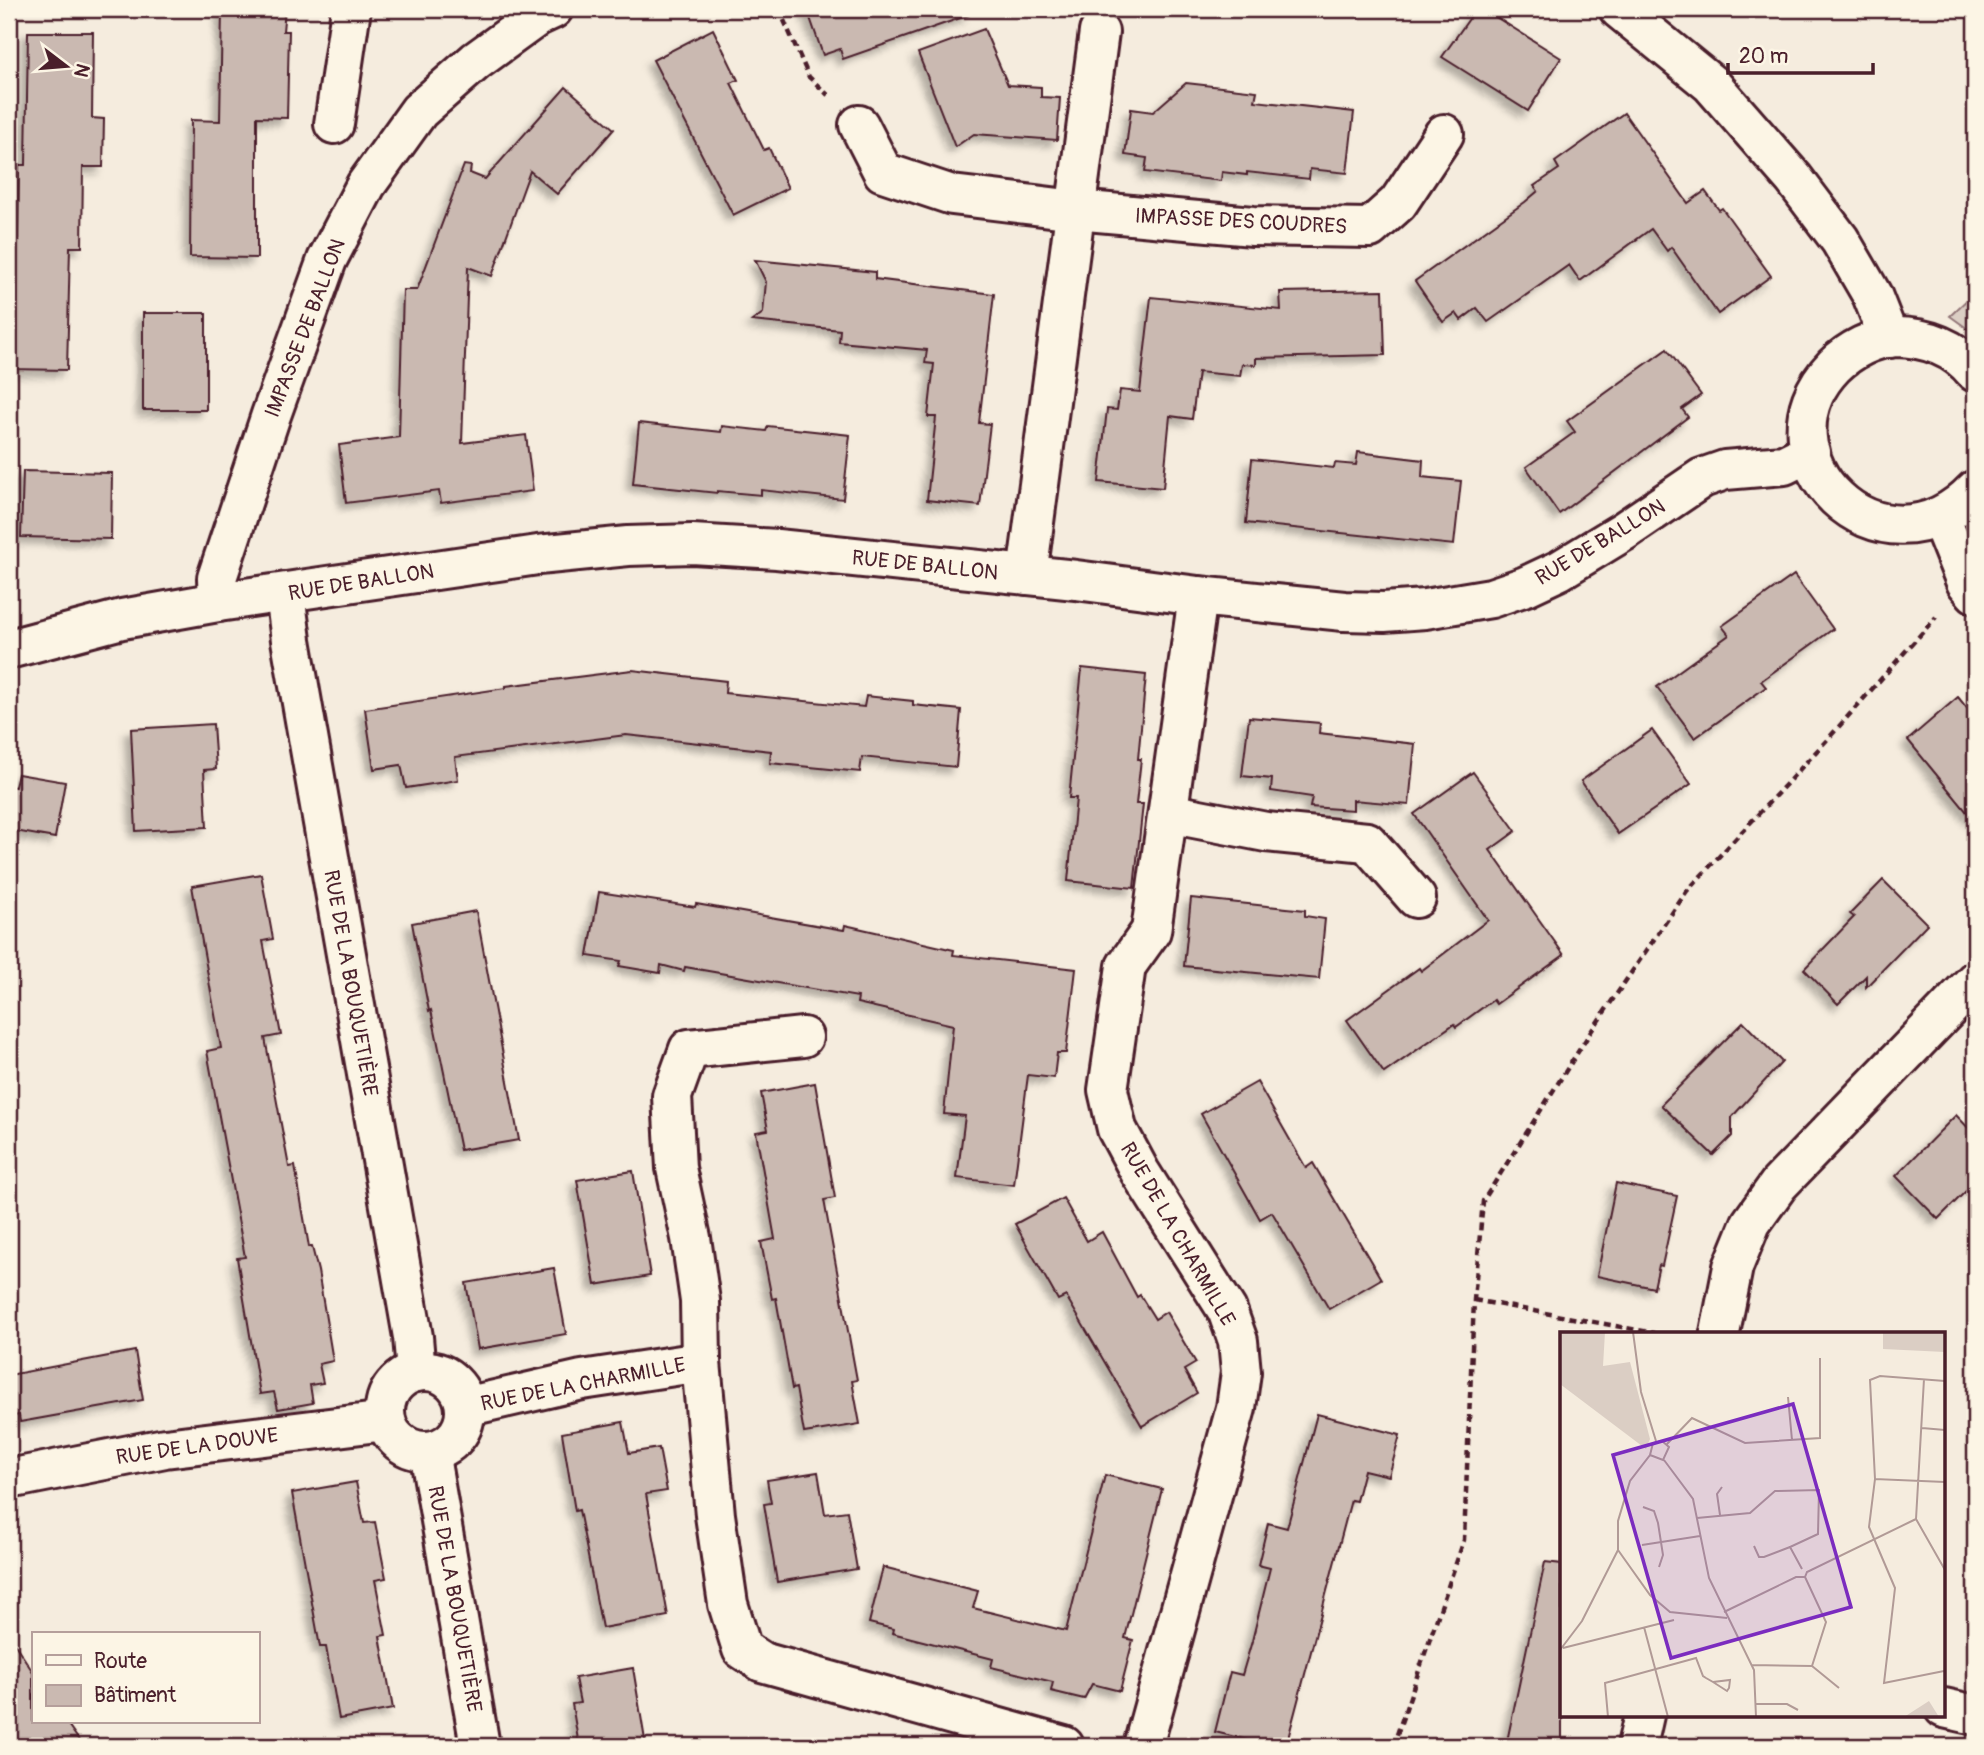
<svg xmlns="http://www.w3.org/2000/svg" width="1984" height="1755" viewBox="0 0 1984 1755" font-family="Pangolin,sans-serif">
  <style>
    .green { fill: #dbcec4; stroke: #927678; stroke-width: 2 }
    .building { fill: #cab9b1; stroke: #4a1f2b; stroke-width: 2; filter: url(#shadow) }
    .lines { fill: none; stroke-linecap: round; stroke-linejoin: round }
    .minor-casing { stroke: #4a1f2b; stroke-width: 44 }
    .tertiary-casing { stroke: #4a1f2b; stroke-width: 44 }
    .path { stroke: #4a1f2b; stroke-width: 4.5; stroke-dasharray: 7 5; stroke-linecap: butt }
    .minor { stroke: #fcf5e5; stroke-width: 38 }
    .tertiary { stroke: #fcf5e5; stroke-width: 38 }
    .labels { text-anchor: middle; stroke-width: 7; stroke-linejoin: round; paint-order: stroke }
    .street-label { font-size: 21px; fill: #4a1f2b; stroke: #fcf5e5 }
    .inset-road { fill: none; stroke: #b19a96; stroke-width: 2 }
    .view { fill: #7b2cbf; fill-opacity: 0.15; stroke: #7b2cbf; stroke-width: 3.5 }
    .inset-edge { fill: none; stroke: #4a1f2b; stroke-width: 3.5 }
  </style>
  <defs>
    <filter id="shadow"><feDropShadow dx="-6" dy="6" stdDeviation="3.5" flood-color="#0004"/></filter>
  </defs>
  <rect width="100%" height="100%" fill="#f5ecde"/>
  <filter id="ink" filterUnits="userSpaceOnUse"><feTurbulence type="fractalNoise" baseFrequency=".0143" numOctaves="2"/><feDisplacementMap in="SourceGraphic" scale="14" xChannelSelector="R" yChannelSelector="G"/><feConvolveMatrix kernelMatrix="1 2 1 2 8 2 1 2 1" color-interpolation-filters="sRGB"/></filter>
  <g filter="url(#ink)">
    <polygon class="green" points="1975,292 1975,334 1950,316"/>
    <g class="building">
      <polygon points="222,9 285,9 283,31 289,31 287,118 257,117 257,258 190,257 191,120 220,121"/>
      <polygon points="807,9 968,9 969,15 843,59 840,49 823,55"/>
      <polygon points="1476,9 1483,9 1561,58 1528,111 1442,57"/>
      <polygon points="713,29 738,80 731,83 764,150 769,148 788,188 733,215 653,60"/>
      <polygon points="984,29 1008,85 1041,87 1041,97 1060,98 1057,140 974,134 955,147 918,53"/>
      <polygon points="28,32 93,32 92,118 104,119 103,167 83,167 82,247 70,247 67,370 9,369 9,302 17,303 19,165 26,165"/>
      <polygon points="1186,83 1257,91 1255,101 1354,112 1347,173 1310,169 1309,179 1247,172 1247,175 1222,172 1221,181 1145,172 1147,158 1125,155 1131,109 1153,112"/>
      <polygon points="566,87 614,129 557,194 530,171 492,276 468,267 462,443 526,435 533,491 441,503 439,491 346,503 339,445 399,437 403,290 417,290 464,165 471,166 470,173 485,179"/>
      <polygon points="1624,113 1688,203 1705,191 1719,210 1722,208 1771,276 1718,314 1671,247 1667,251 1651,229 1580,281 1569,265 1488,322 1477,308 1461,320 1456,313 1443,322 1415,281 1525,202 1538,191 1534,186 1559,169 1555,162"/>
      <polygon points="755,260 875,272 875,279 994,294 979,423 990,424 980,506 927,500 936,417 928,417 934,364 925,363 927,350 839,342 840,330 752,321 763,313 766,282"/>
      <polygon points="1383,290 1385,355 1256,358 1256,365 1242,364 1240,376 1198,372 1192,419 1170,416 1163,488 1099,482 1107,409 1117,410 1120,390 1140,392 1151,297 1281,310 1280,292"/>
      <rect x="143" y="313" width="63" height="97"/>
      <polygon points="1667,349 1701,395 1682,409 1688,417 1559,514 1526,467 1575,432 1567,421"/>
      <polygon points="639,423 721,432 722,426 766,431 768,426 850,435 843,499 761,490 761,495 717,491 717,493 633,484"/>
      <polygon points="1358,452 1423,460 1422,477 1461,481 1454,545 1246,523 1252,459 1334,468 1335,463 1356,465"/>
      <polygon points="23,471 112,473 111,539 21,537"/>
      <polygon points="1794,575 1833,629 1761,681 1766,687 1695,738 1657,687 1729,635 1722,626"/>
      <polygon points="1082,668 1146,675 1138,759 1141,759 1136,804 1143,804 1134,888 1068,881 1076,798 1069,798"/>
      <polygon points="632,670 726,681 725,693 864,707 866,696 913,701 913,705 961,710 956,767 862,757 860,772 770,763 771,751 626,735 455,757 458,780 406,788 401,765 374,769 365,709 506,688 506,686"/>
      <polygon points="1958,697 1975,718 1975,822 1908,740"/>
      <polygon points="1249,717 1320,723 1319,733 1415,744 1409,805 1353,800 1353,810 1310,807 1312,797 1271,791 1272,779 1242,776"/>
      <polygon points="213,724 216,769 204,770 207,827 136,831 131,729"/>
      <polygon points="1652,730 1691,784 1618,834 1581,781"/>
      <polygon points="1473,772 1516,831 1490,850 1564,955 1496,1004 1493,1000 1456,1027 1454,1024 1384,1073 1347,1020 1419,968 1421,971 1488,920 1414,814"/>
      <polygon points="18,774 65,782 55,838 9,830 9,786 15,787"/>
      <polygon points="261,874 273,939 263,941 281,1035 265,1038 289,1167 295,1166 309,1247 312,1247 318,1271 333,1361 319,1364 323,1383 310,1385 313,1403 278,1409 274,1392 260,1394 237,1258 245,1257 207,1051 221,1048 192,886"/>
      <polygon points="1883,880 1927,924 1866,987 1866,976 1838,1004 1804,969 1854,917 1850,914"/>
      <polygon points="599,892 695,907 696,904 844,930 845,925 954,950 953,955 1076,969 1066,1053 1057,1053 1054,1078 1028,1075 1014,1185 957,1178 965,1116 944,1114 953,1025 857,1003 858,997 685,967 684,971 661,965 660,973 619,966 621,961 588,956"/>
      <polygon points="1191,898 1305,910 1305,916 1325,919 1319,979 1184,966"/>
      <polygon points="476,911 519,1140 460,1150 431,1010 429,1011 412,923"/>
      <polygon points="1743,1022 1782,1062 1732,1117 1732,1136 1713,1155 1661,1105"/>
      <polygon points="1257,1082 1306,1168 1313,1163 1381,1279 1329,1309 1272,1212 1260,1219 1201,1114"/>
      <polygon points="815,1083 835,1198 824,1200 857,1380 852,1381 860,1424 804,1433 796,1388 792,1389 776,1298 772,1299 761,1242 775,1239 756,1132 768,1130 761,1093"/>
      <polygon points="1956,1115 1975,1135 1975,1182 1938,1219 1896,1176"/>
      <polygon points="633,1171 650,1276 595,1285 577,1180"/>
      <polygon points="1616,1183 1677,1196 1662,1266 1659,1265 1654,1288 1597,1276"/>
      <polygon points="1063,1198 1087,1241 1102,1232 1137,1297 1140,1295 1155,1319 1166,1312 1196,1363 1184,1370 1197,1393 1142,1426 1066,1296 1058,1300 1015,1224"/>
      <polygon points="554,1268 566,1334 478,1349 466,1283"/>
      <polygon points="135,1351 143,1400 20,1422 19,1415 9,1417 9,1375"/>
      <polygon points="1317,1414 1400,1435 1389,1476 1364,1470 1356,1501 1351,1500 1286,1746 1272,1746 1215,1732 1230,1672 1242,1675 1252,1641 1270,1568 1258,1565 1268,1523 1287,1528"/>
      <polygon points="623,1422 629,1453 659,1448 667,1491 646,1494 668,1616 602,1628 579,1510 575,1511 562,1433"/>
      <polygon points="818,1472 825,1514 847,1511 857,1569 777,1582 764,1504 771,1503 767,1480"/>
      <polygon points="1105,1475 1162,1489 1125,1638 1133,1640 1120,1691 1092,1684 1084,1699 1051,1691 1053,1682 991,1667 993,1659 892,1633 893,1629 869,1623 883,1567 978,1591 973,1608 1066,1631"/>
      <polygon points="356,1482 364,1523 375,1522 386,1578 375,1580 386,1635 380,1636 393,1709 339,1719 326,1647 320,1647 292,1493"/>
      <polygon points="1545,1562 1562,1564 1562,1746 1506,1746"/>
      <polygon points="9,1635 33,1672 33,1722 66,1722 83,1746 9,1746"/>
      <polygon points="633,1668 646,1746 579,1746 572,1704 580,1703 575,1678"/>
    </g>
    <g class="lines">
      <defs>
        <g id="minor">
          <polyline points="334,124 351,9"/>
          <polyline points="859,125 883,172 952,195 1076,210 1253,226 1370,228 1398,203 1444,134"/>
          <polyline points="1940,517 1966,582 1975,593"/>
          <polyline points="1027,575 1099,32"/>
          <polyline points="285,594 291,640 413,1337 416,1372"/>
          <polyline points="218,602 217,578 271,415 327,260 366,185 419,111 476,61 538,16 553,9"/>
          <polyline points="1168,813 1266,832 1367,842 1416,898"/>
          <polyline points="1720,1333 1733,1267 1751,1223 1779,1184 1975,981"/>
          <polyline points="701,1362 700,1301 691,1238 676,1168 672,1096 689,1049 803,1037"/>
          <circle cx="425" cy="1411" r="40"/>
          <polyline points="465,1407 582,1380 701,1362 715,1515 728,1604 742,1649 762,1662 1064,1746"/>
          <polyline points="429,1451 480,1746"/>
          <polyline points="9,1479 165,1448 386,1421"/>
          <polyline points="1944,1708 1975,1715"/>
          <polyline points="1143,1746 1236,1408 1241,1372 1238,1341 1227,1310 1140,1172 1117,1129 1108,1090 1126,966 1151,931 1198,596"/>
          <polyline points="1637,1746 1644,1715"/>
        </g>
        <g id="tertiary">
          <polyline points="1619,9 1711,84 1794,179 1840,240 1872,295 1889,338"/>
          <path d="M1975 372C1956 348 1926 337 1895 337 1873 338 1850 350 1834 366 1749 454 1880 589 1975 490"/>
          <polyline points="9,649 122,619 218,602 538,555 628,546 692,544 777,549 1076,580 1198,596 1344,611 1384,612 1425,609 1491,598 1526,586 1560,570 1624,531 1702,478 1725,470 1784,465 1810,452"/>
        </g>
      </defs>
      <use href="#minor" class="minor-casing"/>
      <use href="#tertiary" class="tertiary-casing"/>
      <g class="path">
        <polyline points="779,9 809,77 828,95"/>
        <polyline points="1474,1300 1654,1333"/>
        <polyline points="1393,1746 1464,1540 1474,1300 1483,1201 1590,1033 1687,891 1826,741 1936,617"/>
      </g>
      <use href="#minor" class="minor"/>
      <use href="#tertiary" class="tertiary"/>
    </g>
  </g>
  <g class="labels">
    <g class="street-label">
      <text transform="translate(1241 221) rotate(3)" y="7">IMPASSE DES COUDRES</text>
      <text transform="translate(305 328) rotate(-69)" y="7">IMPASSE DE BALLON</text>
      <text transform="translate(1600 542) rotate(-31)" y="7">RUE DE BALLON</text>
      <text transform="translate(925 565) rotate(6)" y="7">RUE DE BALLON</text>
      <text transform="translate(361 582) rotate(-9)" y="7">RUE DE BALLON</text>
      <text transform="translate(351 983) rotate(80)" y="7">RUE DE LA BOUQUETIÈRE</text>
      <text transform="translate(1178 1234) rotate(60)" y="7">RUE DE LA CHARMILLE</text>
      <text transform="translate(583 1384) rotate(-11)" y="7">RUE DE LA CHARMILLE</text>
      <text transform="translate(197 1446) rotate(-8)" y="7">RUE DE LA DOUVE</text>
      <text transform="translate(455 1599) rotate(80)" y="7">RUE DE LA BOUQUETIÈRE</text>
    </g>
  </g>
  <g transform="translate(1560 1332)">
    <rect width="385" height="385" fill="#f5ecde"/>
    <path d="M0 0H45L43 34 70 30 90 107 86 117 0 52ZM323 0H385V20L323 17ZM369 369 379 385H344Z" fill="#dbcec4"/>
    <path class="inset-road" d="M73 0 81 60 96 109M228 65 232 108M362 96 385 98M107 112 132 86 185 111 260 106V26M104 128 133 167 149 246 194 338 196 385M315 147 310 48 320 44 385 49M83 175 94 179 98 191 103 223 99 235M160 183 157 162 162 155M137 186 190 181 215 159 259 158 258 202 230 215 242 237M356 187 364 47M356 187 385 238M82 213 140 204M194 214 199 225H204L230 215M58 218 90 263 110 280 167 286M164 280 236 245H245L247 240 356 187M84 295 108 385M3 316 114 288M0 318 22 289 58 218V189L70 149 90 123 93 111 102 109 109 115 103 128 90 123M191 333 252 334 266 290 245 245M252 334 279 356M384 339 324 351 335 256 309 195 315 147 385 150M385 341V295M196 372H227L238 378M48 385 45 351 136 326 143 344 146 346 153 350 167 359 169 356 170 348 153 350"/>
    <path class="view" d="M233 72 291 275 111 326 53 123Z"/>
    <rect width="385" height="385" class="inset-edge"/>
  </g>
  <rect width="1984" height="1755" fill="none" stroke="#fcf5e5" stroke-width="35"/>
  <rect x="18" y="18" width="1949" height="1720" fill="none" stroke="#4a1f2b" stroke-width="2.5" filter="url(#ink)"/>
  <rect x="32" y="1632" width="228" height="91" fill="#fcf5e5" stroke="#b59f9b" stroke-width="2"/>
  <rect x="46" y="1655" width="35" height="10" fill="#fcf5e5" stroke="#b59f9b" stroke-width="2"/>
  <text x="94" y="1668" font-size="21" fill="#4a1f2b">Route</text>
  <rect x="46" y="1685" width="35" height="21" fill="#cab9b1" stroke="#b59f9b" stroke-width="2"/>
  <text x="94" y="1702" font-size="21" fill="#4a1f2b">Bâtiment</text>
  <g transform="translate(66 66) rotate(106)" stroke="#fcf5e5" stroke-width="5" paint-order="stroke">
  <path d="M0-5L12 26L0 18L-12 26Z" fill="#4a1f2b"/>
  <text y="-10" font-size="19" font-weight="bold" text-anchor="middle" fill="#4a1f2b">N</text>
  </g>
  <path d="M1728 63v10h145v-10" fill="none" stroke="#4a1f2b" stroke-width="3.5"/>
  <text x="1739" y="63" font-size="21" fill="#4a1f2b" stroke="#fcf5e5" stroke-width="5" paint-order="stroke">20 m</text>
</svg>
